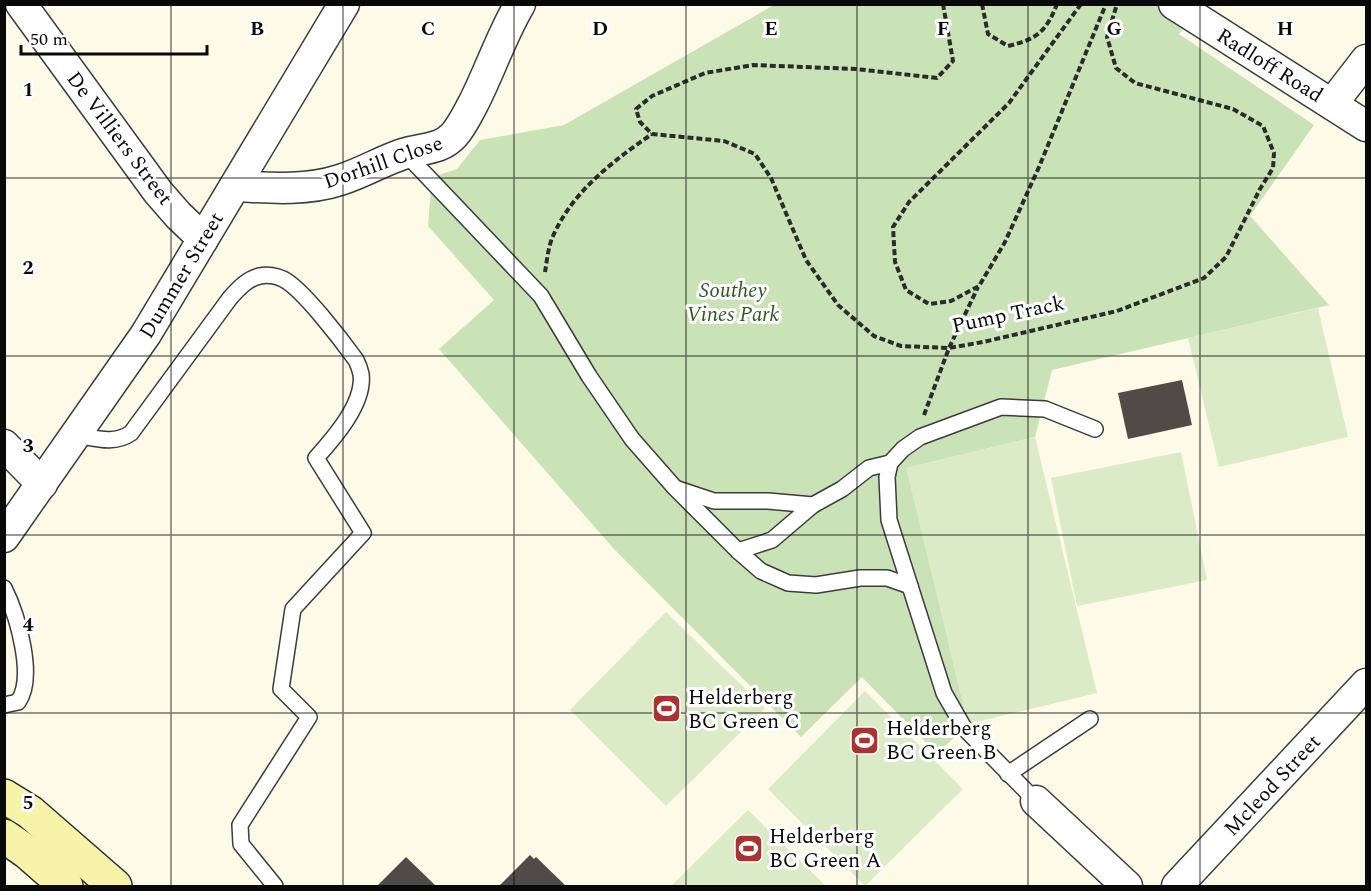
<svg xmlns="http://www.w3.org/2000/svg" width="1371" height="891" viewBox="0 0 1371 891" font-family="Spectral,serif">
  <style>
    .green { fill: #cae3b6 }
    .pitch { fill: #dcebc7 }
    .building { fill: #514b47 }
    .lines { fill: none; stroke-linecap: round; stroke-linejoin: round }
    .service-casing { stroke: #3c3c3c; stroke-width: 18 }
    .minor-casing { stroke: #3c3c3c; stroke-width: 33 }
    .secondary-casing { stroke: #2b2b2b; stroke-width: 36 }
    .path { stroke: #2b2b2b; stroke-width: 4; stroke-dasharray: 6 3; stroke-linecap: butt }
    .service { stroke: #fff; stroke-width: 15 }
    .minor { stroke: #fff; stroke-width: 30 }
    .secondary { stroke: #f7f3a9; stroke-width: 33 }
    .grid { fill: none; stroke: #090909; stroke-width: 1.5; stroke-opacity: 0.55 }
    .labels { text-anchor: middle; stroke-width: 6; stroke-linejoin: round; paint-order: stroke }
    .street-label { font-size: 21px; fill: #090909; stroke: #fff }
    .park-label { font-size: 21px; font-style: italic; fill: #295922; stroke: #fff }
    .poi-label { font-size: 21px; fill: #090909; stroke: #fff; text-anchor: start }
    .grid-label { font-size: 20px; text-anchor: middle; font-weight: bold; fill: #090909; stroke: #fff; stroke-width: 6; stroke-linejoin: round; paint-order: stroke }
  </style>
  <rect width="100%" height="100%" fill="#fdfae8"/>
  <polygon class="green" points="774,5 1201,5 1179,34 1314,125 1250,216 1329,305 1052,370 1035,437 907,468 968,724 937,754 862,677 801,737 613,548 439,349 494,300 428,226 432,177 457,169 480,140 564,125"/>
  <g class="pitch">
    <polygon points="1318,308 1348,437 1219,467 1188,338"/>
    <polygon points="1035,437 1097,693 968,724 906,468"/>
    <polygon points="1181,452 1207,580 1077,606 1051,478"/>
    <polygon points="666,612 765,708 666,806 570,710"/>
    <polygon points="865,691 963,789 865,886 768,789"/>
    <polygon points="748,810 826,886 671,886"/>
  </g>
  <g class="building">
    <polygon points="1182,380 1192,425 1128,439 1118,393"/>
    <polygon points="530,855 534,859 536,857 566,886 499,886"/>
    <polygon points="406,857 436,886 377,886"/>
  </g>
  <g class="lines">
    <defs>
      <g id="service">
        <polyline points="405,153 541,296 589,376 632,439 675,488 738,551 761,571 788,583 816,585 860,578 887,578 910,586"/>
        <path d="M76 435C95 438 114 445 131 433L230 298C238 289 248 278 260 276 267 274 277 276 283 279 302 288 343 342 356 360 358 364 360 369 361 374 365 403 334 438 316 458L363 533 293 609 281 689 309 717 240 825 241 844 275 886"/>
        <polyline points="678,489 714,501 768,501 813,505 842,489 869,468 890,463"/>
        <polyline points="738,551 772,540 813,505"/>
        <path d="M4 588C17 614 36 677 18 702L4 705"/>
        <polyline points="1008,774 1090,719"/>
        <polyline points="1036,801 964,728 944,693 889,520 887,477 890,463 903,449 920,437 1001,407 1045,409 1095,429"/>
      </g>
      <g id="minor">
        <polyline points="21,4 158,192 178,215 203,239"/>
        <polyline points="1174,4 1366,126"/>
        <polyline points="1332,104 1366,60"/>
        <path d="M235 186C270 188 306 191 340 180 362 173 382 161 403 154 421 148 441 150 454 135 462 126 467 115 473 104 490 71 501 36 520 4"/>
        <polyline points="4,445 42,484"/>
        <polyline points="4,537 146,334 344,4"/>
        <polyline points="1036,801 1127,886"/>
        <polyline points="1177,886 1366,684"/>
      </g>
      <g id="secondary">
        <polyline points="4,796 30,812 115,886"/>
        <polyline points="4,836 27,852 66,886"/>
      </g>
    </defs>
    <use href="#service" class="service-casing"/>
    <use href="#minor" class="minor-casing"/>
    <use href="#secondary" class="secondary-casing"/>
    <g class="path">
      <polyline points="943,4 953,61 937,78 856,69 753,65 705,73 652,96 636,109 640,122 652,134 724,141 755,154 771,178 806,260 838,305 874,336 901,346 949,348 983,342 1117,311 1204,278 1226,257 1260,189 1273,168 1274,153 1263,126 1233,109 1135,83 1116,68 1107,37 1117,4"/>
      <path d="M982 4 988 34 1008 46C1037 39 1046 32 1057 4"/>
      <polyline points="1081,4 1009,103 909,202 893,227 895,262 906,290 929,304 951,301 979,286 1005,242 1039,167 1106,4"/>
      <path d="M545 272C547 261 548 247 553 236 573 191 613 161 652 134"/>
      <polyline points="924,415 949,348 978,287"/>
    </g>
    <use href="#service" class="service"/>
    <use href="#minor" class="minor"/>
    <use href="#secondary" class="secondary"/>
  </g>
  <path class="grid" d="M171 4V886M343 4V886M514 4V886M686 4V886M857 4V886M1028 4V886M1200 4V886M4 178H1366M4 356H1366M4 535H1366M4 713H1366"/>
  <defs>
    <symbol id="stadium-square" viewBox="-11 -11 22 22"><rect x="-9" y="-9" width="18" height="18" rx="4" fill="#aa3331" stroke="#fff"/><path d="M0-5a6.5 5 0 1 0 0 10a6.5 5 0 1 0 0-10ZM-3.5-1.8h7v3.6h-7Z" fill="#fff"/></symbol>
  </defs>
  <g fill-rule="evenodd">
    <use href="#stadium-square" x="650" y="692" width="33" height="33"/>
    <use href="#stadium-square" x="848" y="724" width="33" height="33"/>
    <use href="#stadium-square" x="732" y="832" width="33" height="33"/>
  </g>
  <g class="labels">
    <g class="street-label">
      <text transform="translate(1270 65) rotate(32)" y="7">Radloff Road</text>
      <text transform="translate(120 138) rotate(53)" y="7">De Villiers Street</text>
      <text transform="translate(383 162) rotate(-19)" y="7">Dorhill Close</text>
      <text transform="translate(181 275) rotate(-59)" y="7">Dummer Street</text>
      <text transform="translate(1008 314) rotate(-12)" y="7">Pump Track</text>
      <text transform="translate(1272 785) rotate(-47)" y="7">Mcleod Street</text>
    </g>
    <g class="park-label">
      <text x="733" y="297">Southey<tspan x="733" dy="24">Vines Park</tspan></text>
    </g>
    <g class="poi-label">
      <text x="688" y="704">Helderberg<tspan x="688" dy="24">BC Green C</tspan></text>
      <text x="886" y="735">Helderberg<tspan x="886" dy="24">BC Green B</tspan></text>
      <text x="769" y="843">Helderberg<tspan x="769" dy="24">BC Green A</tspan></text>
    </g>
  </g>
  <g class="grid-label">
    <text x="257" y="35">B</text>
    <text x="428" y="35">C</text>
    <text x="600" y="35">D</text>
    <text x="771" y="35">E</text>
    <text x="943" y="35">F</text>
    <text x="1114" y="35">G</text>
    <text x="1285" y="35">H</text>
    <text x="28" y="96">1</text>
    <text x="28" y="274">2</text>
    <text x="28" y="452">3</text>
    <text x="28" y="631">4</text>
    <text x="28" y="809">5</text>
  </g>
  <rect width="1371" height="891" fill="none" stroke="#090909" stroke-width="12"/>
  <path d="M21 45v9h186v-9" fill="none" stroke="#090909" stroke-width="3"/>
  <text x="30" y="45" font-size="18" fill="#090909" stroke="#ffffff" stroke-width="4.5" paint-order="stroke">50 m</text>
</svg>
